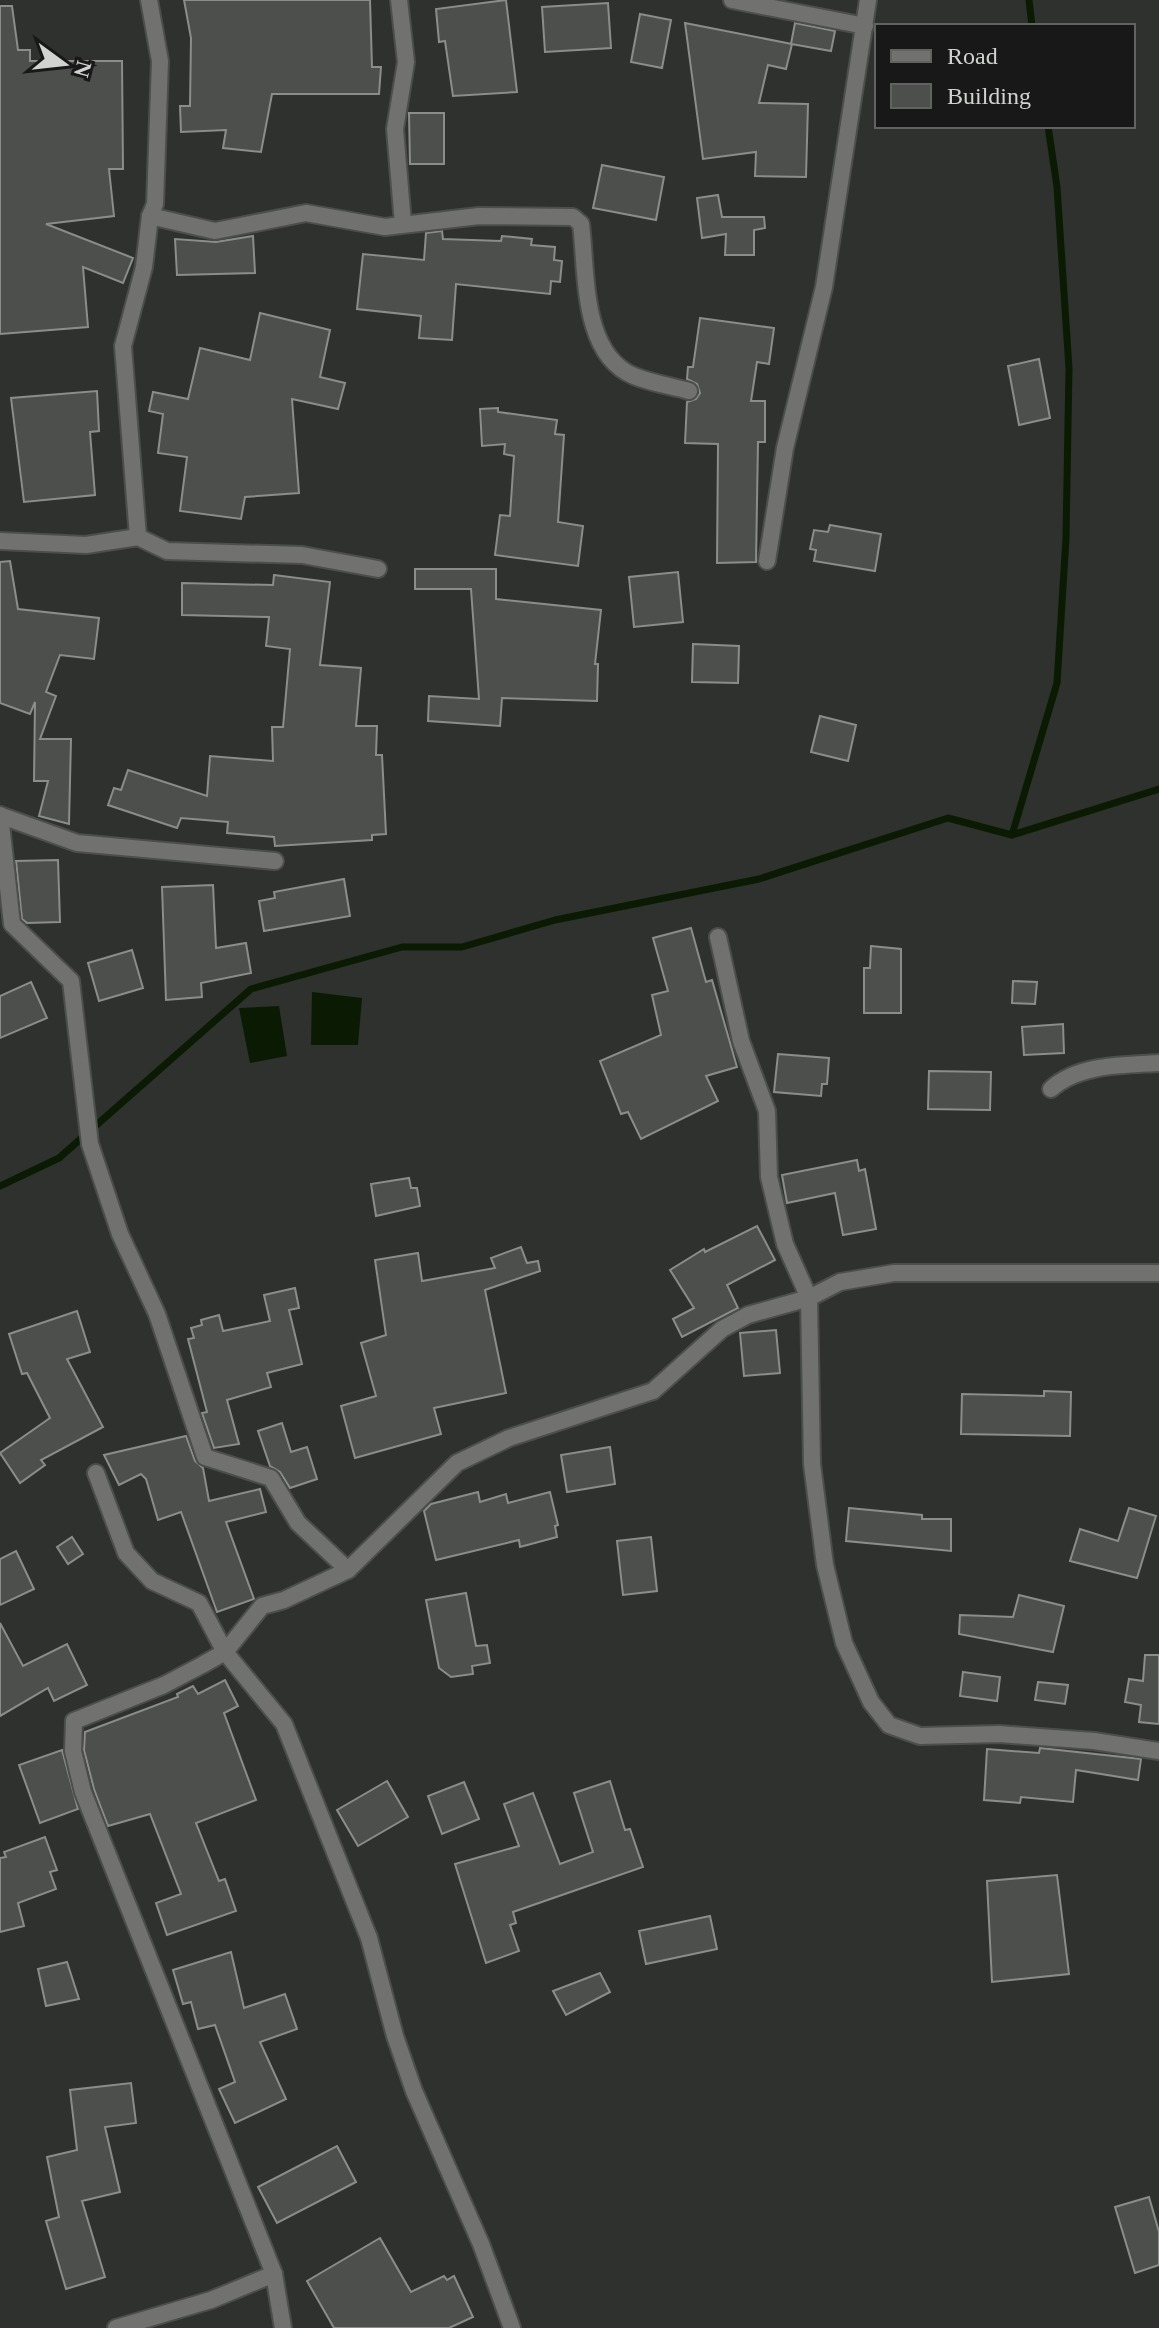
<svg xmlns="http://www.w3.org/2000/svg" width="1159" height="2328" viewBox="0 0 1159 2328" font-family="'Times New Roman',serif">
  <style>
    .water { fill: #0b1b03 }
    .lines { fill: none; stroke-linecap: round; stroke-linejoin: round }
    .stream { stroke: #0b1b03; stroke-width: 7 }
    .building { fill: #4d4f4c; stroke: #8a8d89; stroke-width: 2 }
    .street-casing { stroke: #4b4e4b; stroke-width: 20 }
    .street { stroke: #717270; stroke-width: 16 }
  </style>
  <rect width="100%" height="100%" fill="#2e312d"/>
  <g class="water">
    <polygon points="312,992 362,998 358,1045 311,1045"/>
    <polygon points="279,1006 287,1056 250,1063 239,1008"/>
  </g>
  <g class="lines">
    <g class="stream">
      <polyline points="1029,0 1032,26"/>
      <polyline points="1012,835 1057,683 1066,538 1069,368 1057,187 1048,126"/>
      <polyline points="0,1186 59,1158 251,989 402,947 462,947 555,920 759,879 948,818 1012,835 1159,789"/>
    </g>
  </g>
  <g class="building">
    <polygon points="184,0 370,0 372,67 381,67 379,94 272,94 261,152 223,148 226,130 181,132 180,106 190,106 191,38"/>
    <polygon points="506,0 517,92 453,96 445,41 439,42 436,9"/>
    <polygon points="608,3 611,48 545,52 542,7"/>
    <polygon points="0,6 12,6 18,50 30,50 30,61 122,61 123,169 109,169 114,216 46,224 133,258 123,283 83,267 88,327 0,334"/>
    <polygon points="640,14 671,20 662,68 631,62"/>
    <polygon points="685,23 792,44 786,69 768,65 759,103 808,104 806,177 755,176 756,152 703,159"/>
    <polygon points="795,23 835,31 831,51 791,44"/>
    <polygon points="409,113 444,113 444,164 410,164"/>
    <polygon points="602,165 664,177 656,220 593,208"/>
    <polygon points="718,195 722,217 764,217 765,228 754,230 754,255 725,255 726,234 702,238 697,198"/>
    <polygon points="442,231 443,239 501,241 502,236 532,239 531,245 555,247 554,260 562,261 560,282 551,281 550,294 456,284 452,340 419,338 421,316 357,309 363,254 424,260 426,233"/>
    <polygon points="253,236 255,273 177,275 175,239 216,242"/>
    <polygon points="260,313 330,330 320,377 345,383 338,409 292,399 299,493 245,497 241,519 180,511 187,457 158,453 163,414 149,411 153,392 188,399 200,348 250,360"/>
    <polygon points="700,318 774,328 769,364 757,362 751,401 765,401 765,442 758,442 756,562 717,563 718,444 685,443 687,402 696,399 700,393 697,384 687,379 688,367 693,367"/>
    <polygon points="1039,359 1050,418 1019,425 1008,366"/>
    <polygon points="97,391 99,431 90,432 95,495 24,502 11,398"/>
    <polygon points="498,408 498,412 557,420 555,434 564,435 558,522 583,526 578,566 495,555 500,515 510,516 514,456 504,454 505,444 482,446 480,409"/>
    <polygon points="830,525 881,534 875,571 814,561 816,550 810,549 814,530 828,532"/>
    <polygon points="10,561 18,609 99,618 94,659 60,655 46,692 56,696 40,739 71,739 69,824 39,816 48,781 34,781 35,702 30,714 0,703 0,562"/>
    <polygon points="415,569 496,569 496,599 601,610 595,664 598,664 597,701 502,698 500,726 428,721 429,696 479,699 471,589 415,589"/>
    <polygon points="678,572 683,622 634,627 629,577"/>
    <polygon points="274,575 330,582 320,665 361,668 356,726 377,726 376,755 382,755 386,834 372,835 372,840 275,846 274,837 227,833 228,822 181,818 177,828 108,805 114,788 121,790 128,770 207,796 210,756 273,761 272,727 283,727 290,649 266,646 269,617 182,615 182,583 273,585"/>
    <polygon points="693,644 739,646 738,683 692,682"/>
    <polygon points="820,716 856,725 848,761 811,752"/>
    <polygon points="58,860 60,922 27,923 22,919 16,861"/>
    <polygon points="344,879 350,916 264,931 259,901 275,898 274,892"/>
    <polygon points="213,885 216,948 246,943 251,973 201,983 202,997 166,1000 162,887"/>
    <polygon points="691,928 706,982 712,980 737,1067 706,1076 718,1101 641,1139 628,1112 621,1114 600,1061 661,1035 652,995 668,991 653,938"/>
    <polygon points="871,946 901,949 901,1013 864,1013 864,968 870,968"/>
    <polygon points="132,950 143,988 99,1001 88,963"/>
    <polygon points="1013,981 1037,982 1035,1004 1012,1003"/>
    <polygon points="31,982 47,1018 0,1038 0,996"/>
    <polygon points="1063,1024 1064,1053 1024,1055 1022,1027"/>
    <polygon points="778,1054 829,1058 827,1084 822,1084 821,1096 774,1092"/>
    <polygon points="929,1071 991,1072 990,1110 928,1109"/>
    <polygon points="857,1160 859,1171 865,1169 876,1229 843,1235 835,1193 787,1203 782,1175"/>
    <polygon points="409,1178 411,1188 417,1188 420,1206 376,1216 371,1184"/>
    <polygon points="757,1226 775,1260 727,1285 738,1308 682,1337 673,1319 694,1308 670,1270 704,1249 705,1252"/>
    <polygon points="521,1247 527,1263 538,1261 540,1271 485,1290 506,1393 434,1408 441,1434 355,1458 341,1406 376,1396 361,1343 386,1335 375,1260 418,1253 422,1281 495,1268 491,1258"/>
    <polygon points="295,1288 299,1308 289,1310 302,1364 267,1373 271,1387 227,1400 239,1444 214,1448 202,1413 207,1412 188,1339 194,1338 191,1328 202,1325 201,1320 219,1315 223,1331 270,1321 264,1295"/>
    <polygon points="77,1311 90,1352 67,1359 103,1427 41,1460 45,1465 20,1483 0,1453 50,1418 27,1373 22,1374 9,1334"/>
    <polygon points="776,1330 780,1373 744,1376 740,1333"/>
    <polygon points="1044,1391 1071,1392 1070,1436 961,1434 962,1394 1044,1396"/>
    <polygon points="282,1423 291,1452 307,1447 317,1479 290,1488 280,1472 270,1466 258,1431"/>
    <polygon points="186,1436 195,1461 203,1468 209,1501 260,1489 266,1512 226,1522 254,1599 217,1612 181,1512 158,1520 146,1479 141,1474 119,1485 104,1455"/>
    <polygon points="610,1447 615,1484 567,1492 561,1455"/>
    <polygon points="478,1492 480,1502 506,1494 508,1503 550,1492 558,1525 555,1526 557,1537 520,1547 519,1540 436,1560 424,1511 431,1504"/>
    <polygon points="849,1508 922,1515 922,1519 951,1519 951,1551 846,1541"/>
    <polygon points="1129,1508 1156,1516 1137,1578 1070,1561 1080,1529 1118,1541"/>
    <polygon points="72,1537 83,1554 68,1564 57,1547"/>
    <polygon points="651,1537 657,1591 623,1595 617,1541"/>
    <polygon points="16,1551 34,1589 0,1605 0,1559"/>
    <polygon points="466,1593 476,1646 487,1645 490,1663 472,1666 473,1674 451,1677 439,1668 426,1600"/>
    <polygon points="1019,1595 1064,1606 1053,1652 959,1634 960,1615 1013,1617"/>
    <polygon points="0,1623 23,1666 67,1644 87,1685 54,1701 48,1688 0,1716"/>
    <polygon points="1145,1655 1159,1655 1159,1724 1139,1722 1141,1705 1125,1702 1129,1679 1143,1681"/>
    <polygon points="963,1672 1000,1677 997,1701 960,1696"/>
    <polygon points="225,1680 238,1706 224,1713 256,1800 196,1823 219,1881 225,1879 236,1911 167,1935 156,1903 181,1894 150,1814 108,1826 94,1789 84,1750 85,1732 178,1697 177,1694 193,1686 198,1694"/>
    <polygon points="1038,1682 1068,1685 1065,1704 1035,1700"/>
    <polygon points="1040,1748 1141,1759 1138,1780 1076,1770 1073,1802 1021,1797 1020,1803 984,1800 987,1749 1039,1753"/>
    <polygon points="62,1750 78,1809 40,1823 19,1765"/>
    <polygon points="387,1781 408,1817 358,1846 337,1810"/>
    <polygon points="610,1781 625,1830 630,1829 643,1867 513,1912 516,1923 510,1925 519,1951 486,1963 455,1864 519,1846 504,1804 533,1793 560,1864 593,1852 574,1793"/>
    <polygon points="464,1782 479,1819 442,1834 428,1796"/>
    <polygon points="45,1837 57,1870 50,1872 56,1889 18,1903 24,1926 0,1932 0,1858 6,1857 4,1852"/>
    <polygon points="1057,1875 1069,1974 992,1982 987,1881"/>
    <polygon points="710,1916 717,1949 646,1964 639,1931"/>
    <polygon points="231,1952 244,2008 285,1994 297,2029 260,2042 286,2099 235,2123 219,2089 235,2082 215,2025 198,2029 191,2002 183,2004 173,1970"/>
    <polygon points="67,1962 79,1999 46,2006 38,1969"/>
    <polygon points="600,1973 610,1992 566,2015 553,1991"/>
    <polygon points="131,2083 136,2123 105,2127 120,2192 82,2201 105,2277 66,2289 46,2221 59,2217 47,2157 77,2150 70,2090"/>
    <polygon points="337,2146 356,2182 277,2223 258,2187"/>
    <polygon points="1149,2197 1159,2232 1159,2265 1135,2273 1115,2207"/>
    <polygon points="380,2238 411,2292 444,2276 447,2280 454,2276 473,2317 449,2328 334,2328 307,2281"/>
  </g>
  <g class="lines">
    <defs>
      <g id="street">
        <polyline points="149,0 160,61 155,204 150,216 144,267 123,346 138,537 167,551 302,555 378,569"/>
        <polyline points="399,0 406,62 395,129 403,224"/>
        <polyline points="732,0 865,26"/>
        <path d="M150 216 215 231 306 213 385 227 479 216 573 217 581 224C587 272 581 354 634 376 651 383 671 386 689 391"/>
        <polyline points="0,541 86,545 138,537"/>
        <polyline points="767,561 785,448 824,287 868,0"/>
        <polyline points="0,815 12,924 71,981 90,1144 120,1234 157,1314 205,1457 271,1478 298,1523 348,1570"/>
        <polyline points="2,816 77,843 275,861"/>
        <polyline points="718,937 741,1041 767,1111 769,1177 785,1244 809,1298 812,1464 825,1565 844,1643 871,1702 889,1725 920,1736 999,1734 1094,1741 1159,1751"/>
        <path d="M1051 1089C1078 1064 1124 1065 1159 1063"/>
        <polyline points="96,1473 126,1553 152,1581 199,1603 225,1652 284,1724 369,1938 395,2036 414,2091 481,2244 512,2328"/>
        <polyline points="274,2274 283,2328"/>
        <polyline points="116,2328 211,2300 274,2274 83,1792 73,1751 74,1721 164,1685 202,1665 225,1652 262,1606 284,1600 348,1570 457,1463 509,1438 653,1391 722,1329 748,1315 809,1298 840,1282 894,1273 1159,1273"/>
      </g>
    </defs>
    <use href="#street" class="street-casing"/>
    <use href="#street" class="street"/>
  </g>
  <rect x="875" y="24" width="260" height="104" fill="#171817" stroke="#616361" stroke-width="2"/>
  <rect x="891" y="50" width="40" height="12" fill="#717270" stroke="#616361" stroke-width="2"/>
  <text x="947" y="64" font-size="24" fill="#d1d3d1">Road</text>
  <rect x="891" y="84" width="40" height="24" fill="#4d4f4c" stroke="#616361" stroke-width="2"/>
  <text x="947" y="104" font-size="24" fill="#d1d3d1">Building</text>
  <g transform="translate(64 64) rotate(105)" stroke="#171817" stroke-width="6" paint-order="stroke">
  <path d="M0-6L14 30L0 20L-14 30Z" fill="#d1d3d1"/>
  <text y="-12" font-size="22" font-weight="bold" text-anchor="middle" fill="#d1d3d1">N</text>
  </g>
</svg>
